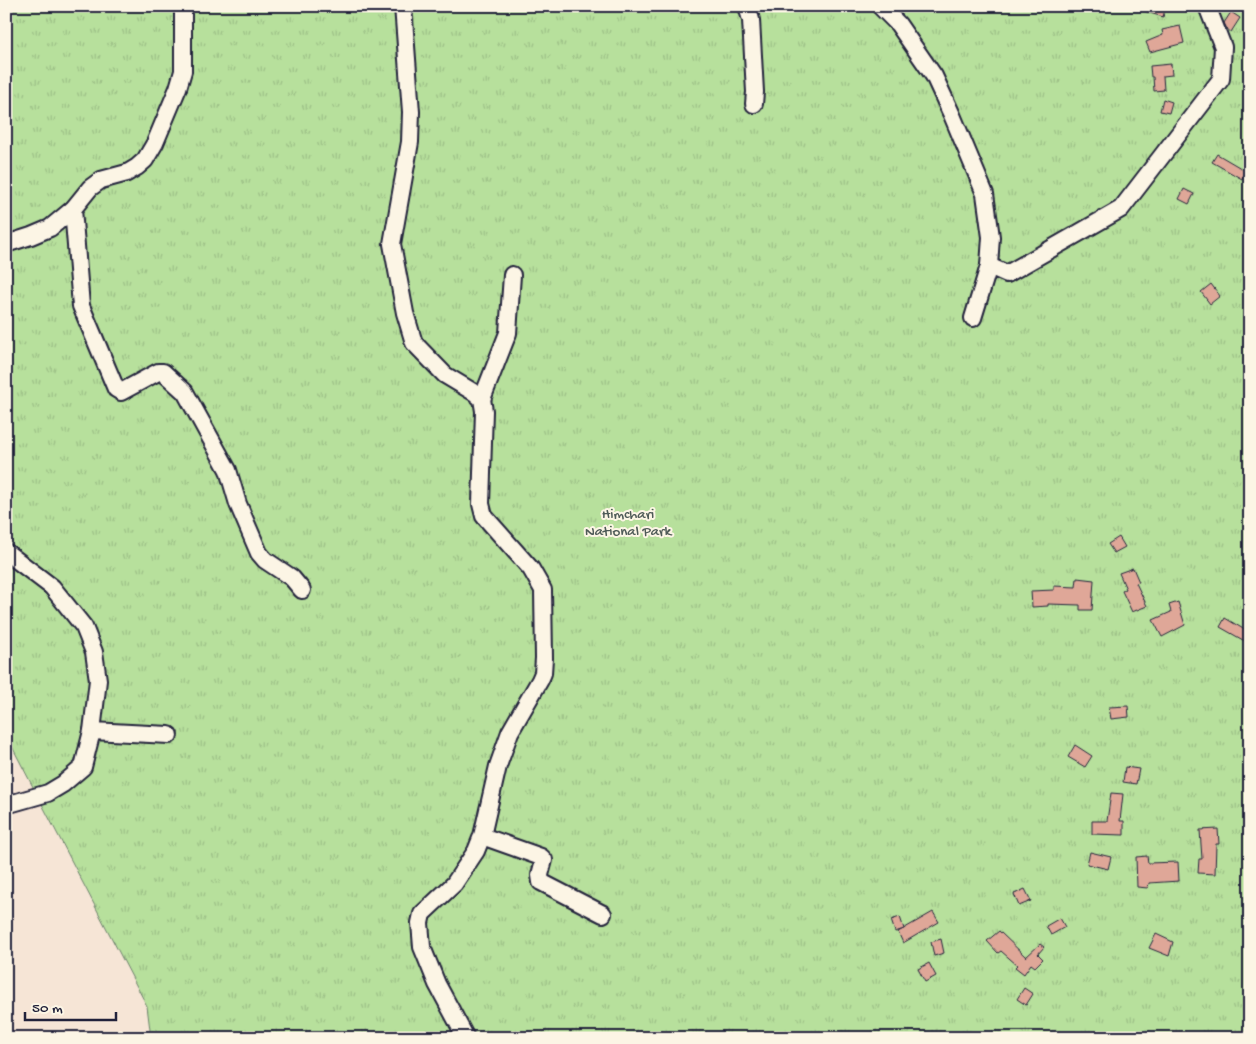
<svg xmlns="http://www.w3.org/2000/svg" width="1256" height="1044" viewBox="0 0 1256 1044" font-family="'Gochi Hand',sans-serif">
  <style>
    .park { fill: url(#park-tufts); stroke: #6c816c }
    .building { fill: #dfa798; stroke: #22223b }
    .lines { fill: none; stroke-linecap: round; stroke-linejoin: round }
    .minor-casing { stroke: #22223b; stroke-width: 20 }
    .minor { stroke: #fcf5e5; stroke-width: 16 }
    .labels { text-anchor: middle; stroke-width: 4; stroke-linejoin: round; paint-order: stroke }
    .park-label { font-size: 15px; fill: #4f5b58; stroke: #fcf5e5 }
  </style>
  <defs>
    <pattern id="park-tufts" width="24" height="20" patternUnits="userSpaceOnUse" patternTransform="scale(1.25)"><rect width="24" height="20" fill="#b7e09c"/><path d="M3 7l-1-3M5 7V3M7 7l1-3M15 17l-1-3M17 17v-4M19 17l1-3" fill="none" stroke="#9dc087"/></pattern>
  </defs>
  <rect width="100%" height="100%" fill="#f6e5d6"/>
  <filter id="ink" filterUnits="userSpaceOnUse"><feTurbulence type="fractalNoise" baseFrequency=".02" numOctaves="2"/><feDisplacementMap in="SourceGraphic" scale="10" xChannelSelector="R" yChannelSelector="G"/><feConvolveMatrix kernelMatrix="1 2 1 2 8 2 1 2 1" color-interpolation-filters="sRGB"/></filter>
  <g filter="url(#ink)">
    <polygon class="park" points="6,6 1250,6 1250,1038 151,1038 147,1006 6,735"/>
    <g class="building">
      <polygon points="1137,6 1166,6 1163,17 1137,9"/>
      <polygon points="1231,12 1240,18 1231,32 1227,29 1224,23"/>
      <polygon points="1180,26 1184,43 1150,52 1146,42 1163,35 1162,30"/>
      <polygon points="1171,64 1172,75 1163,76 1164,90 1154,91 1153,77 1151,77 1150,66"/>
      <polygon points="1163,99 1172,102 1169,113 1160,111"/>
      <polygon points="1217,154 1246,171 1242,179 1212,162"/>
      <polygon points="1184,189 1194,194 1189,204 1179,199"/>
      <polygon points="1211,284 1220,296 1210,304 1201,292"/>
      <polygon points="1119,537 1125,547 1114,553 1108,544"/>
      <polygon points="1133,568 1139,582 1136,583 1147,606 1132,612 1122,591 1126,589 1119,573"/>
      <polygon points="1077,578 1094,580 1092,610 1080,610 1080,605 1048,604 1048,606 1032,607 1031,591 1054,590 1054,586 1076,587"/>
      <polygon points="1178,602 1185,625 1162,637 1153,620 1171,612 1169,605"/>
      <polygon points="1225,618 1250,633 1250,644 1220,627"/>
      <polygon points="1128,706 1129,717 1111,719 1109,707"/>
      <polygon points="1075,745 1092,756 1085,767 1068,757"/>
      <polygon points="1125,767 1139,769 1136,784 1123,782"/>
      <polygon points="1111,793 1123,794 1120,821 1124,821 1124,835 1092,834 1092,821 1107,821"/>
      <polygon points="1218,829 1219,844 1216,844 1215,874 1198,873 1199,859 1202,859 1200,830"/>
      <polygon points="1090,852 1111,857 1108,869 1087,864"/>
      <polygon points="1147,856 1148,863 1178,862 1179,881 1149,883 1148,888 1137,887 1136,857"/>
      <polygon points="1025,889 1031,901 1019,906 1014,894"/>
      <polygon points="933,912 939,922 903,943 898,932"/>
      <polygon points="900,917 904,929 895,932 891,920"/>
      <polygon points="1060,918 1065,927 1051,935 1046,926"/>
      <polygon points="999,931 1026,957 1040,944 1044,947 1038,954 1043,959 1035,967 1031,964 1024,974 1015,967 1017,965 1001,951 998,953 987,941"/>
      <polygon points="1156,934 1173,942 1169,956 1149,948"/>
      <polygon points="941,939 944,953 934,956 931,942"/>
      <polygon points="929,963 936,976 925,982 918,969"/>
      <polygon points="1024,988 1033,994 1026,1005 1017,999"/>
    </g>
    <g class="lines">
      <defs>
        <g id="minor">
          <polyline points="403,6 411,112 410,142 392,244 405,313 414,343 445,375 475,393 482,399 484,411 481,504 484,516 531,569 543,590 544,658 543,673 540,680 510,732 498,766 482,836 476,851 454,884 422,914 420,923 422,947 437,984 466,1038"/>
          <polyline points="747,6 751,20 755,92 754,104"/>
          <polyline points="880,6 898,24 934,76 952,115 985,194 991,237 989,266 973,318"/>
          <polyline points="73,209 81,306 116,389 121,392 158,372 163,372 185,392 228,470 238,504 259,553 265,560 292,578 302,590"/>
          <polyline points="6,244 31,236 50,228 73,209 90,188 101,180 127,173 137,167 145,160 155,143 178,88 183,71 183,6"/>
          <polyline points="989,266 1007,274 1121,209 1221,79 1223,47 1207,6"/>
          <polyline points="482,399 508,333 512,275"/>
          <polyline points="6,552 52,587 84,627 94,652 98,680 92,731 83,767 63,784 48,793 6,805"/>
          <polyline points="92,731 169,735"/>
          <polyline points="482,836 541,857 544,860 540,875 541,882 603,914"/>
        </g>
      </defs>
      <use href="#minor" class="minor-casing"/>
      <use href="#minor" class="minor"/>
    </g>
  </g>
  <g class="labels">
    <g class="park-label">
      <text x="628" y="518">Himchari<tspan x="628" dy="17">National Park</tspan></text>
    </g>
  </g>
  <rect width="1256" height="1044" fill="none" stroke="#fcf5e5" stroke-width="25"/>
  <rect x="12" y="12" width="1231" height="1019" fill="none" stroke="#22223b" stroke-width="2" filter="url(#ink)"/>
  <path d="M25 1012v8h91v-8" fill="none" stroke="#22223b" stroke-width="2.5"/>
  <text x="32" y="1012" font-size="15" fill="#22223b" stroke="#fcf5e5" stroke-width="4" paint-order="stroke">50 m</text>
</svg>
